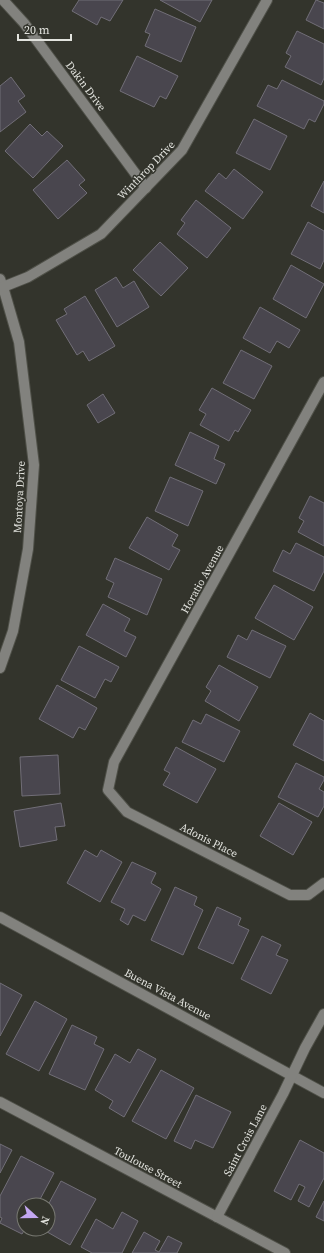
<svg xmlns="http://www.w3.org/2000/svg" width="324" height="1253" viewBox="0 0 324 1253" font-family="'Source Serif 4',serif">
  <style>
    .building { fill: #49464e; stroke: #716e77 }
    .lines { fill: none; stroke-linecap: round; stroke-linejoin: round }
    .minor-casing { stroke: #4f5048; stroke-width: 12 }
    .minor { stroke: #82827e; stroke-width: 10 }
    .labels { text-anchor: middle; stroke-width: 3; stroke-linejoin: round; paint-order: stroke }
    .street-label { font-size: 11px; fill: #e2e3de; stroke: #33342c }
  </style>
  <rect width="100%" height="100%" fill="#33342c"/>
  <g class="building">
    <polygon points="79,0 123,0 110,21 101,17 97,25 72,11"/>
    <polygon points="160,0 212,0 200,22"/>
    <polygon points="316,0 324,3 324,29 306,20"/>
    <polygon points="155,9 196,27 181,62 145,46 150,34 145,32"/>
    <polygon points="297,31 324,44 324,78 321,85 285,67 291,56 286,53"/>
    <polygon points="137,56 178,76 166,99 160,96 154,107 120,91"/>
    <polygon points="11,77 25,96 18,101 26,112 0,132 0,86"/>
    <polygon points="282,80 324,101 324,104 315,122 309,119 304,129 257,106 268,85 277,89"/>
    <polygon points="254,119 287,136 270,170 236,153"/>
    <polygon points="30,124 42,136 47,131 63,146 33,178 5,151"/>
    <polygon points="67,160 85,180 79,185 87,193 58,219 33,190"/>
    <polygon points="234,169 263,192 243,219 205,191 219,173 226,179"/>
    <polygon points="324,181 324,213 311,206"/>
    <polygon points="196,200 231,228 207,258 177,234 185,223 181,220"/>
    <polygon points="308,222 324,231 324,260 320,269 291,254"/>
    <polygon points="160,242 188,268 161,296 133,270"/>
    <polygon points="291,265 324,284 306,318 273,299"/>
    <polygon points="116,277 123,288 134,281 149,307 117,327 95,290"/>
    <polygon points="85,296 115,346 89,361 83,351 77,355 56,320 67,314 64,309"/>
    <polygon points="260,307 300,330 289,348 277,341 270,353 243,338"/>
    <polygon points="241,350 272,366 254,399 223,383"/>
    <polygon points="212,388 251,410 238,432 235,430 229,441 200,425 206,414 199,410"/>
    <polygon points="103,394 115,413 98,423 87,405"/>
    <polygon points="190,432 219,446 214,459 225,464 216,484 175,465"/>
    <polygon points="170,477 203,491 188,526 155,511"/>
    <polygon points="310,496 324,503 324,546 298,532 304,521 299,518"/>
    <polygon points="147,517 178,535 172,546 180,550 169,570 129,548"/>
    <polygon points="296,543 324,557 324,571 314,591 273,571 283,550 290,554"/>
    <polygon points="115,558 162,579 147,615 108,597 114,583 106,579"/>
    <polygon points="274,585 313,607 294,640 255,618"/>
    <polygon points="103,604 130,619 124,631 136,637 126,657 86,635"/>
    <polygon points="252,630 286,646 270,678 227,657 238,635 247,640"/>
    <polygon points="79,646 119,667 111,682 105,679 95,698 61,680"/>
    <polygon points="219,665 258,687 239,721 205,701 211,691 206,687"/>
    <polygon points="57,685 97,708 85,730 79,727 73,738 39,719"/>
    <polygon points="310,713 324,721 324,761 293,745"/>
    <polygon points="206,714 240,731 224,762 182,742 193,720 201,724"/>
    <polygon points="176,747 216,769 197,803 163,785 170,773 164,770"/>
    <polygon points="58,755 60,794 22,796 20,757"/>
    <polygon points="296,763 324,777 324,780 319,789 324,792 324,806 318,817 278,797"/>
    <polygon points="61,803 65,826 55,827 57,840 20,847 14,811"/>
    <polygon points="279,803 312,822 293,855 260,836"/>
    <polygon points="85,850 97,857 101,850 122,862 100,902 67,883"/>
    <polygon points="132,862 156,873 151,883 161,889 145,921 133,915 128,925 120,920 125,909 111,902"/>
    <polygon points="175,887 197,897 194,905 203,910 183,955 151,940"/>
    <polygon points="217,907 241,918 238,925 249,930 233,964 198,948"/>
    <polygon points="262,936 281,945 276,955 288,960 271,994 241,979"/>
    <polygon points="0,983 22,995 0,1036"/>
    <polygon points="35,1001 67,1019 39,1071 6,1054"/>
    <polygon points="72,1025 97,1037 94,1044 104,1049 85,1090 49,1074"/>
    <polygon points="138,1049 156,1059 124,1117 109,1108 113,1101 95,1090 115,1054 130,1063"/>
    <polygon points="161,1070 194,1088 166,1139 132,1121"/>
    <polygon points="196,1095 231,1112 213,1148 195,1140 191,1149 174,1141"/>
    <polygon points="300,1140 324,1153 324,1178 309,1207 298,1201 305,1187 299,1184 291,1200 274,1191"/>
    <polygon points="0,1144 12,1150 0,1173"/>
    <polygon points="21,1156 54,1173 37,1205 24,1205 25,1229 22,1234 0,1223 2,1218 0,1217 0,1196"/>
    <polygon points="61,1181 96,1199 70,1245 42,1229 48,1229 48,1205"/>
    <polygon points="324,1201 324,1221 316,1217"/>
    <polygon points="122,1212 138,1221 122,1253 92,1253 81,1247 96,1219 113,1229"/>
    <polygon points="144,1232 160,1241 155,1250 159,1252 168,1236 182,1243 177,1253 132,1253"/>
  </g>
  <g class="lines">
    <defs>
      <g id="minor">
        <polyline points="3,0 24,23 146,188"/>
        <polyline points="0,279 3,287 19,342 34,465 28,549 13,631 0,668"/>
        <polyline points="3,287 28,277 101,234 182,150 267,0"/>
        <polyline points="324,382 114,762 108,790 127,812 290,895 308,895 324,883"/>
        <polyline points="0,917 324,1093"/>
        <polyline points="0,1102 285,1253"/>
        <polyline points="217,1217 283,1094 305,1048 324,1014"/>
      </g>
    </defs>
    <use href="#minor" class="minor-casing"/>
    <use href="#minor" class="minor"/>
  </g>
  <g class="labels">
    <g class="street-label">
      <text transform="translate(86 86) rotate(53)" y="4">Dakin Drive</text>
      <text transform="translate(146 170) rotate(-46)" y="4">Winthrop Drive</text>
      <text transform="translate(19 497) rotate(-87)" y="4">Montoya Drive</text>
      <text transform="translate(202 579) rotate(-61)" y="4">Horatio Avenue</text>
      <text transform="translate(209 840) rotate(27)" y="4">Adonis Place</text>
      <text transform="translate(168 994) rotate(28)" y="4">Buena Vista Avenue</text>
      <text transform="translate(245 1140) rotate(-62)" y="4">Saint Crois Lane</text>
      <text transform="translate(148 1167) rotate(28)" y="4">Toulouse Street</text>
    </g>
  </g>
  <g transform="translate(36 1217) rotate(111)"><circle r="19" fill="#33342c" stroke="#797a73"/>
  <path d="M0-3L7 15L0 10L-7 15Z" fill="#c3a7f2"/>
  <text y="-6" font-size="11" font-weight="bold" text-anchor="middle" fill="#e2e3de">N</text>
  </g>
  <path d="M18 34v6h53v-6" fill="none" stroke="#e2e3de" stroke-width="2"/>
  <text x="24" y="34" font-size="12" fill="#e2e3de" stroke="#33342c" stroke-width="3" paint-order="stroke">20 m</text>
</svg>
